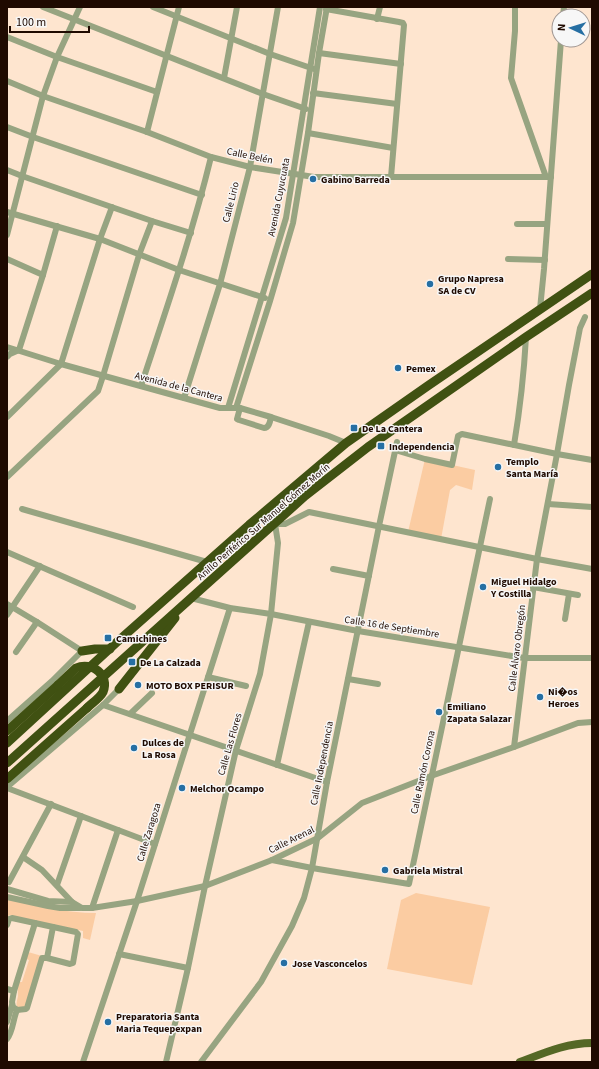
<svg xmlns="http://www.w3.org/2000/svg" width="599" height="1069" viewBox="0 0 599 1069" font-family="'Source Sans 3',sans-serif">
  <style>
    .green { fill: #fbcca2 }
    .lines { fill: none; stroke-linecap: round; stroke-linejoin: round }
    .minor { stroke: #97a481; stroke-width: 6 }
    .major { stroke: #556826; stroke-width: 8 }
    .highway { stroke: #405112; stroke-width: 9 }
    .highway-bridge { stroke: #405112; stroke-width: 9 }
    .poi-dot { fill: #266fa3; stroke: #f7f7f7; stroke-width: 1.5 }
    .labels { text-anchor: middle; stroke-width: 3; stroke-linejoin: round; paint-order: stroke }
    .street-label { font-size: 10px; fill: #1f0a00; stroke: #f7f7f7 }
    .poi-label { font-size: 10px; font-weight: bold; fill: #1f0a00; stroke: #f7f7f7; text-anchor: start }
  </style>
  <rect width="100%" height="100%" fill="#fee5cf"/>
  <g class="green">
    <polygon points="425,459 475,470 472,490 456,485 450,490 441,539 408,532"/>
    <polygon points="416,893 490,907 472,985 387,969 401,900"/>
    <path d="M7 899C37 906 66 913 96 913L90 940 83 938V931L9 915 7 919Z"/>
    <path d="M28 952 42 956 26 1007H17C16 1003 17 1001 18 996 18 989 17 989 19 982H22L29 960 26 959Z"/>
  </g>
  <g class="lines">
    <g class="minor">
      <polyline points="43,7 263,94 306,109"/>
      <polyline points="153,7 270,54 314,69"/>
      <polyline points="515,7 515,31 511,78 546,177"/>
      <polyline points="326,9 399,22 403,23 404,25 391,177"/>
      <polyline points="563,16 564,7"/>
      <polyline points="377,19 380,7"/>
      <polyline points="7,37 57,57 157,92"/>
      <polyline points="319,53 401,64"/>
      <polyline points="224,78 237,7"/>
      <polyline points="7,81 43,96 147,132 211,157 250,167 314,177 551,177"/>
      <polyline points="313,93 397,104"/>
      <polyline points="7,127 33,137 202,195"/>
      <polyline points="147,132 179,7"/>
      <polyline points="308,133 393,148"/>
      <polyline points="7,170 22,176 152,221 191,233"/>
      <polyline points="7,212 100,239 179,270 265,298"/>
      <polyline points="517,224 547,224"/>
      <polyline points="7,235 43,96 57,57 80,7"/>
      <polyline points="7,259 43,275"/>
      <polyline points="508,259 545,260"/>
      <polyline points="540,309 544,269 561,40"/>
      <polyline points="7,347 61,364 220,408 240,408 271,417 329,436 346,443"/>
      <polyline points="7,357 10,354 19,350 43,275 57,226"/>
      <path d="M141 386C166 310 192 235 211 157"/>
      <polyline points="184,398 220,284 250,167 278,7"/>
      <polyline points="228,408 286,218 320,7"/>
      <polyline points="236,408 270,301 293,223 308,133 319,53 327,7"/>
      <path d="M240 408 237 419 239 420 264 428C269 428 270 422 271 417"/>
      <polyline points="7,417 61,364 100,239 112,207"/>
      <path d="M514 445C520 409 524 373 526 337"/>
      <polyline points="395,450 425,459 452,465 458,436 462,434 557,454 592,460"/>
      <polyline points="7,477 98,391 103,376 139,255 152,221"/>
      <polyline points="548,504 592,507"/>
      <polyline points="22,509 207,562"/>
      <polyline points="7,552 133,607"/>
      <polyline points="333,569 369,576"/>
      <polyline points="533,587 578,595"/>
      <polyline points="191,598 230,608 271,614 358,631 524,658 592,658"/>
      <polyline points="7,604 37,622 82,651 52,681 7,721"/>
      <polyline points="7,615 40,566"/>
      <polyline points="565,619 569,594"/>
      <polyline points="16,652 37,622"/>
      <polyline points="208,677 246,686"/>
      <polyline points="348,679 378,684"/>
      <polyline points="103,705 327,782"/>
      <polyline points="130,714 152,693"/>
      <polyline points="514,747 537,559 557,454 569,385 580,328 585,317"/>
      <polyline points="277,765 309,622"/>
      <polyline points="7,787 103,705 119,689"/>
      <polyline points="7,788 155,844"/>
      <polyline points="23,857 42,870 72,902"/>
      <polyline points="272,860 312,868 409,884 490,499"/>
      <polyline points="9,882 51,804"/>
      <polyline points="57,885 81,816"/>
      <polyline points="7,889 48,901 72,902 82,908 92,908 137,901 205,886 272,860 318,838 362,803 431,776 514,747 578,723 592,722"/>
      <polyline points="7,897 48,906 60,908 80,908"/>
      <polyline points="92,908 118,830"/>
      <polyline points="7,925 9,919 12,918 76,932 78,934 73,963 70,964 47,958 42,958 27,1008 26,1009 17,1010 13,1007 12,1002 14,991"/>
      <polyline points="119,954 188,968"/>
      <polyline points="47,958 53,927"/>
      <polyline points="7,989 14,991 35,923"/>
      <polyline points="7,1022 12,1005"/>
      <path d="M7 1039C13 1032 13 1019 17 1010"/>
      <polyline points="83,1062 137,901 230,608"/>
      <polyline points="166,1062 188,968 205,886 236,750 260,674 271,614 278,543 275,524 285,524 309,512 537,559 592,569"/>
      <polyline points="201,1062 261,982 292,926 304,898 312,868 327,782 379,526 397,442"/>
    </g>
    <path class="major" d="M520 1062C544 1053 566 1043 592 1043"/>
    <g class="highway">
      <polyline points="82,651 95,649 110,649"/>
      <polyline points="119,689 175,618"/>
      <polyline points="7,731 58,685"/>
      <polyline points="7,743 117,642 249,525 346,443 429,385 592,274"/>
      <polyline points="7,763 305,496 368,447 526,337 592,293"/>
      <polyline points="7,779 87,708"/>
    </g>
    <path class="highway-bridge" d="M58 685 76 668C92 661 110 675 103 692 100 698 92 703 87 708"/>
  </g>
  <g class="poi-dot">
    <circle cx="313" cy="179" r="4"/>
    <circle cx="430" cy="284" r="4"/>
    <circle cx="398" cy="368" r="4"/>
    <rect x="350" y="424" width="8" height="8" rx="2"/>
    <rect x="377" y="442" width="8" height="8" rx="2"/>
    <circle cx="498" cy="467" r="4"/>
    <circle cx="483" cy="587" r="4"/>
    <rect x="104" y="634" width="8" height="8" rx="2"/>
    <rect x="128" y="658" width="8" height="8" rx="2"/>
    <circle cx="138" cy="685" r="4"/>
    <circle cx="540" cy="697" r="4"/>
    <circle cx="439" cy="712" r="4"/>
    <circle cx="134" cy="748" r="4"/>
    <circle cx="182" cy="788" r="4"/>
    <circle cx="385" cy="870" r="4"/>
    <circle cx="284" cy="963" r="4"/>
    <circle cx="108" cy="1022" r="4"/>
  </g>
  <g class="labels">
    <g class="street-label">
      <text transform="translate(250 155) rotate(12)" y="4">Calle Belén</text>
      <text transform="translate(278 197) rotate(-79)" y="4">Avenida Cuyucuata</text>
      <text transform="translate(230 202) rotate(-76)" y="4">Calle Lirio</text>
      <text transform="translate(179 386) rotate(15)" y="4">Avenida de la Cantera</text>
      <text transform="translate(263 521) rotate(-41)" y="4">Anillo Periférico Sur Manuel Gómez Morín</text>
      <text transform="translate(392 626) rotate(9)" y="4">Calle 16 de Septiembre</text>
      <text transform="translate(516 648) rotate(-83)" y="4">Calle Álvaro Obregón</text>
      <text transform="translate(229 744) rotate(-74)" y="4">Calle Las Flores</text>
      <text transform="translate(321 763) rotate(-79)" y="4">Calle Independencia</text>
      <text transform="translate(422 772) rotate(-78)" y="4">Calle Ramón Corona</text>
      <text transform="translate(148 832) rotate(-73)" y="4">Calle Zaragoza</text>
      <text transform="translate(291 839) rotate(-26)" y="4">Calle Arenal</text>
    </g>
    <g class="poi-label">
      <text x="321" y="183">Gabino Barreda</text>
      <text x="438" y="282">Grupo Napresa<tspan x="438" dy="12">SA de CV</tspan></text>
      <text x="406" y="372">Pemex</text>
      <text x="362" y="432">De La Cantera</text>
      <text x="389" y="450">Independencia</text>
      <text x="506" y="465">Templo<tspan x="506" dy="12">Santa María</tspan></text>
      <text x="491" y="585">Miguel Hidalgo<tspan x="491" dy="12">Y Costilla</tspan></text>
      <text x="116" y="642">Camichines</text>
      <text x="140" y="666">De La Calzada</text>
      <text x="146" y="689">MOTO BOX PERISUR</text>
      <text x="548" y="695">Ni�os<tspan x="548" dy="12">Heroes</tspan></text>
      <text x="447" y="710">Emiliano<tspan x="447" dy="12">Zapata Salazar</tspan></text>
      <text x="142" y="746">Dulces de<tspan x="142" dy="12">La Rosa</tspan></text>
      <text x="190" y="792">Melchor Ocampo</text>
      <text x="393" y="874">Gabriela Mistral</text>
      <text x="292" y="967">Jose Vasconcelos</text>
      <text x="116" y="1020">Preparatoria Santa<tspan x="116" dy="12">Maria Tequepexpan</tspan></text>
    </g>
  </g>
  <rect width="599" height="1069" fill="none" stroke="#1f0a00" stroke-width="16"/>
  <g transform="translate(571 28) rotate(274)"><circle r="19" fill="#f7f7f7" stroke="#a19894"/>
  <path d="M0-3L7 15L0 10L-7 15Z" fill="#266fa3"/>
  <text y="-6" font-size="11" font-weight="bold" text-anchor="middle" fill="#1f0a00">N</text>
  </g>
  <path d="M10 26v6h79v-6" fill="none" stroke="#1f0a00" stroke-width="2"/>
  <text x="16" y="26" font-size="12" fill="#1f0a00" stroke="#f7f7f7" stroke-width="3" paint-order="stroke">100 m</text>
</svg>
